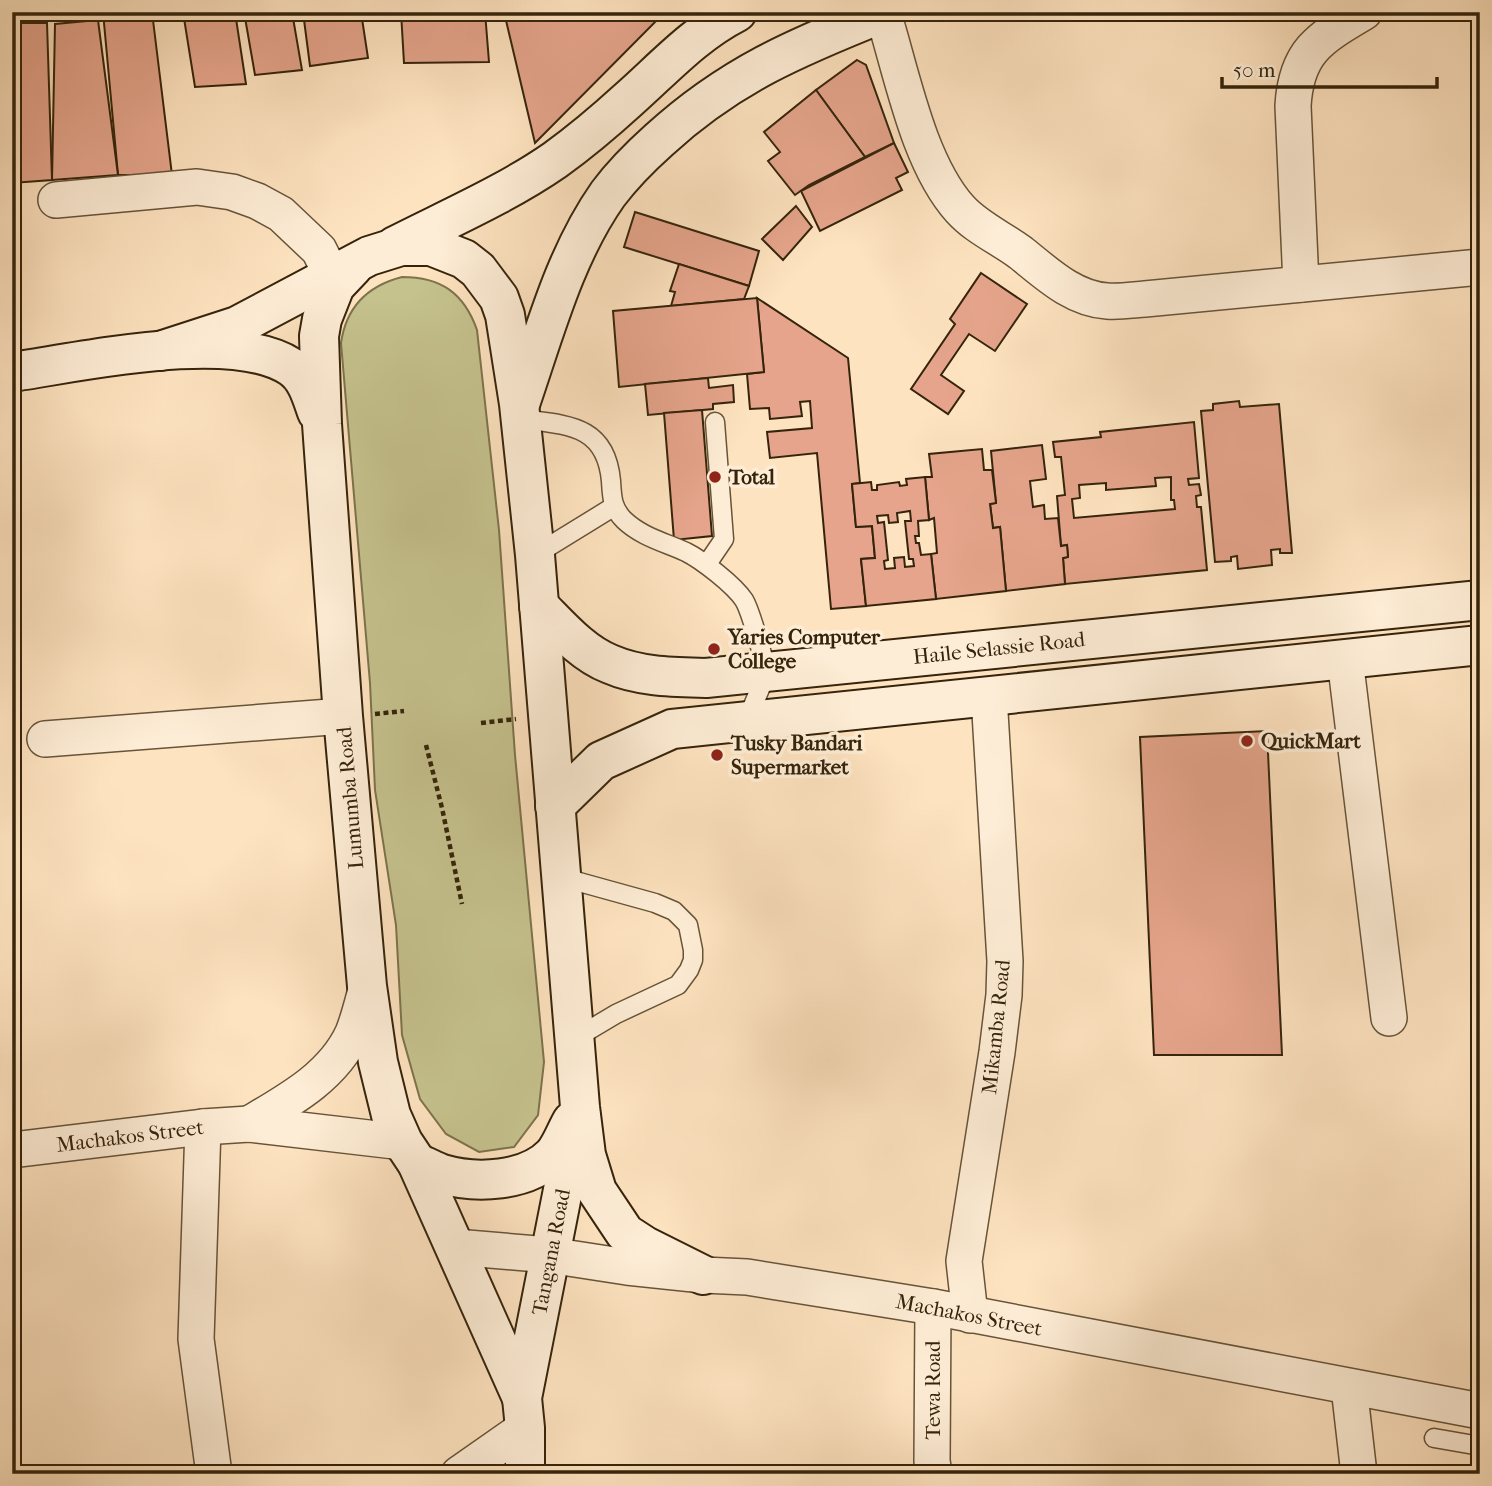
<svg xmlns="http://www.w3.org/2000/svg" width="1492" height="1486" viewBox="0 0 1492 1486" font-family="'IM FELL French Canon',serif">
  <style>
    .green { fill: #c5c28e; stroke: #7d734c; stroke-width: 2 }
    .building { fill: #e5a48b; stroke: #35240b; stroke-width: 2; fill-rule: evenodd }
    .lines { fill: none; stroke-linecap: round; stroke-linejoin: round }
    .lane-casing { stroke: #675438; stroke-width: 21 }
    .street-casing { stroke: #675438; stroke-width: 38 }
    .secondary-casing { stroke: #35240b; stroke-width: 42 }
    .path { stroke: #35240b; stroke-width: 4.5; stroke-dasharray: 5 3.5; stroke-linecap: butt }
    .lane { stroke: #feedd6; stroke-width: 18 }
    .street { stroke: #feedd6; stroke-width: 35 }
    .secondary { stroke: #feedd6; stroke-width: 38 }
    .poi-dot { fill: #8f2418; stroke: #feedd6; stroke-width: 2.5 }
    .labels { text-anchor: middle; stroke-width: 7; stroke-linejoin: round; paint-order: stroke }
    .poi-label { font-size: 21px; font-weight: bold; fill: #35240b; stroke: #feedd6; text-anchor: start }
    .street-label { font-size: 21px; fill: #35240b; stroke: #feedd6 }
  </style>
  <rect width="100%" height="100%" fill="#fee3c0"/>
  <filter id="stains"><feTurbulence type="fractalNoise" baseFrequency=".00286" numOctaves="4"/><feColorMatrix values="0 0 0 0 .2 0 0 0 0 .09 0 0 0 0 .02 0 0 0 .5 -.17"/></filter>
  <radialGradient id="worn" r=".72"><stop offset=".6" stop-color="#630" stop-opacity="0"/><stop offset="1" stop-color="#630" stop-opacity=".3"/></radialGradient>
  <path class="green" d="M402 277C441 277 464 293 477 330L499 530 515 755 544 1062 538 1115 514 1147 479 1152 446 1134 420 1099 402 1035 396 925 375 790 370 683 341 343C346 308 367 286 402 277Z"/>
  <g class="building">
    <polygon points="103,12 152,12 172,175 118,175"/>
    <polygon points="183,12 235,12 246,84 195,87"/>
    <polygon points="244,12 292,12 302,70 255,75"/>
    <polygon points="303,12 361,12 368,58 310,66"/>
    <polygon points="401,12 485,12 489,62 404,63"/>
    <polygon points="504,12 665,12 535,143"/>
    <polygon points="98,20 118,175 52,180 55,24"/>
    <polygon points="12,23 47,23 52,180 12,183"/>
    <polygon points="857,60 866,65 894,143 865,157 816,90"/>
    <polygon points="816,90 865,157 809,185 795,195 768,161 780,152 764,132"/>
    <polygon points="894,143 908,172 896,178 902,190 820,231 801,191"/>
    <polygon points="796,206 812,227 783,260 762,239"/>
    <polygon points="635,212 759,251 749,286 624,247"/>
    <polygon points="679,264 749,286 744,299 671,306 675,292 670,291"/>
    <polygon points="981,273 1027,304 995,351 969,334 941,375 964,391 948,414 911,389 955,324 950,319"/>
    <polygon points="757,298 848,358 860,483 852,484 856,527 872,526 875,558 861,559 866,606 831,609 817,453 770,458 767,432 812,428 810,401 800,402 802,416 770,419 769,408 750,409 747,374 764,372"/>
    <polygon points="757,298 764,372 619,387 613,311"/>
    <polygon points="708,378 709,388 733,385 734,402 713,404 713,409 648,415 645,384"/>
    <polygon points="1239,401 1240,407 1279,404 1292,553 1280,553 1280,549 1271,550 1272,565 1238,569 1237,556 1231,557 1231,561 1215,562 1201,411 1213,410 1213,404"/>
    <polygon points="702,410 712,536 674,540 664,413"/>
    <path d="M1194 422 1199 478 1188 479 1189 485 1199 484 1201 495 1196 496 1197 507H1201L1207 570 1065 584 1063 558 1068 557 1067 545 1061 546 1057 496 1065 495 1061 457H1055L1053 442 1101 437 1100 432ZM1171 477V500H1174L1175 509 1074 518 1072 499 1080 498 1079 485 1106 483V490L1156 486 1155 478Z"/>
    <polygon points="1042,445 1046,479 1030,481 1033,507 1044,505 1045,519 1058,518 1061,546 1067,545 1068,557 1063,558 1065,584 1006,591 1000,527 993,528 990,504 996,503 991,451"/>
    <polygon points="982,449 984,470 992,470 996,503 990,504 993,528 1000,527 1006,591 936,599 931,554 937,553 934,518 929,520 925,477 932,477 929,454"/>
    <path d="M925 477 929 520 918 521 919 536H915L916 543H919L921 555 931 554 936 599 866 606 861 559 875 558 872 526 856 527 852 484 871 482 872 490H877V485L899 482 900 486 907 485 906 479ZM910 511 911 521H905L909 559H913L914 566 905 567 904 557 894 558 895 568 885 569 884 561 888 560 884 522 878 523 877 516 888 515 889 523 898 522 897 513Z"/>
    <polygon points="1267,731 1282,1055 1154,1055 1140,737"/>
  </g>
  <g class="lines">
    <defs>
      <g id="lane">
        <path d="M521 419C566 425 606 424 611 481 612 497 612 508 624 520 642 537 664 542 686 552 702 560 734 585 744 600 752 613 762 655 767 672L747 720"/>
        <polyline points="535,555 613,507"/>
        <polyline points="707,564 724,539 715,422"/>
        <polyline points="561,877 655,903 674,911 688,925 693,950 693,960 689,970 678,985 616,1014 574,1039"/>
        <polyline points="1434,1438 1480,1446"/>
      </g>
      <g id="street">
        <path d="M883 13C902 74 918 162 960 209 977 228 1001 238 1021 253 1046 273 1073 299 1107 301 1120 302 1132 300 1145 299L1480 267"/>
        <polyline points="56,200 197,187 232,192 257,201 281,214 319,250 332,276"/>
        <path d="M1301 284 1293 106C1296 51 1320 38 1364 12"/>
        <polyline points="1345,659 1389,1018"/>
        <polyline points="45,739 343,716"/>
        <path d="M249 1124C288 1101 333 1077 353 1033 359 1018 363 1001 367 986"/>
        <polyline points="203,1127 196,1339 214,1474"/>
        <polyline points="12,1150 203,1127 249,1124 403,1142"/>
        <polyline points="455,1247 549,1255 627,1267 703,1275 747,1277 933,1307 1480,1411"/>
        <polyline points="933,1307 932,1461 934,1474"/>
        <polyline points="970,1315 964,1261 997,1052 1004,995 1005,961 989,696"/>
        <polyline points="1349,1387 1359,1474"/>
        <polyline points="459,1474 525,1428"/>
      </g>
      <g id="secondary">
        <path d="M395 246C448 219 506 194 555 160 580 142 606 120 629 99 664 68 694 34 737 12"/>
        <polyline points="353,267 335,286 322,319 319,336 322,424 343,716 367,986 378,1062 391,1115 403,1142 417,1163 522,1398"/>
        <polyline points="160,351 237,326 369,256 401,246 431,246 464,259 478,270 499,298 505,315 519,404 535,555 580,1107 586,1155 597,1191 625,1233 645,1246 703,1275"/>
        <path d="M12 372C81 362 232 328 291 367 307 378 311 395 317 412"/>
        <path d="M521 401C545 331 565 255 608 194 623 174 640 157 659 140 730 75 797 47 885 12"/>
        <path d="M539 606C560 627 582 653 610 664 640 677 673 677 706 678L1480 600"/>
        <polyline points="555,806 601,761 672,729 1480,645"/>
        <path d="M417 1163C425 1166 434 1171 442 1174 476 1184 527 1182 553 1155 561 1146 566 1131 572 1121"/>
        <polyline points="525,1474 525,1428 522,1398 575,1129"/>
      </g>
    </defs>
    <use href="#lane" class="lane-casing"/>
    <use href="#street" class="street-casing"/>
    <use href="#secondary" class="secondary-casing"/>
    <g class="path">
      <polyline points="375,714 404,711"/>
      <polyline points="481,723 516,719"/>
      <polyline points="426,745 442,808 462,904"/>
    </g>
    <use href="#lane" class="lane"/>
    <use href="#street" class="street"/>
    <use href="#secondary" class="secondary"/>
  </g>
  <g class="poi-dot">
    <circle cx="715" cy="477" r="7"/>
    <circle cx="714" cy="649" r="7"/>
    <circle cx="1247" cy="741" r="7"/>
    <circle cx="717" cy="755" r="7"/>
  </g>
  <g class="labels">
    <g class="poi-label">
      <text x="729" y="484">Total</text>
      <text x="728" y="644">Yaries Computer<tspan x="728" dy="24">College</tspan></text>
      <text x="1261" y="748">QuickMart</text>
      <text x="731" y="750">Tusky Bandari<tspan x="731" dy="24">Supermarket</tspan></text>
    </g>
    <g class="street-label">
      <text transform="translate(999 648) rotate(-6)" y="7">Haile Selassie Road</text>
      <text transform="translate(350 798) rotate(-95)" y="7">Lumumba Road</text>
      <text transform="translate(996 1027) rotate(-84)" y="7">Mikamba Road</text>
      <text transform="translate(130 1136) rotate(-7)" y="7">Machakos Street</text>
      <text transform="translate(551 1252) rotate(-79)" y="7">Tangana Road</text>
      <text transform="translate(969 1315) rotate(11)" y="7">Machakos Street</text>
      <text transform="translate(933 1390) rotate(-90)" y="7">Tewa Road</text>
    </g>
  </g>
  <rect width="1492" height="1486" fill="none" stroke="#fee3c0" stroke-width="42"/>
  <rect x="14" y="14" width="1464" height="1458" fill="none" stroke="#35240b" stroke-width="3.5"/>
  <rect x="21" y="21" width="1450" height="1444" fill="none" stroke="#35240b" stroke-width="2"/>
  <path d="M1222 77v10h215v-10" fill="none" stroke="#35240b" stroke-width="3.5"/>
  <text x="1233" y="77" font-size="21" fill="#35240b" stroke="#feedd6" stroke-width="5" paint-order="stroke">50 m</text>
  <rect width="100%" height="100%" filter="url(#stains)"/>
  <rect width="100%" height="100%" fill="url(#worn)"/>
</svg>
